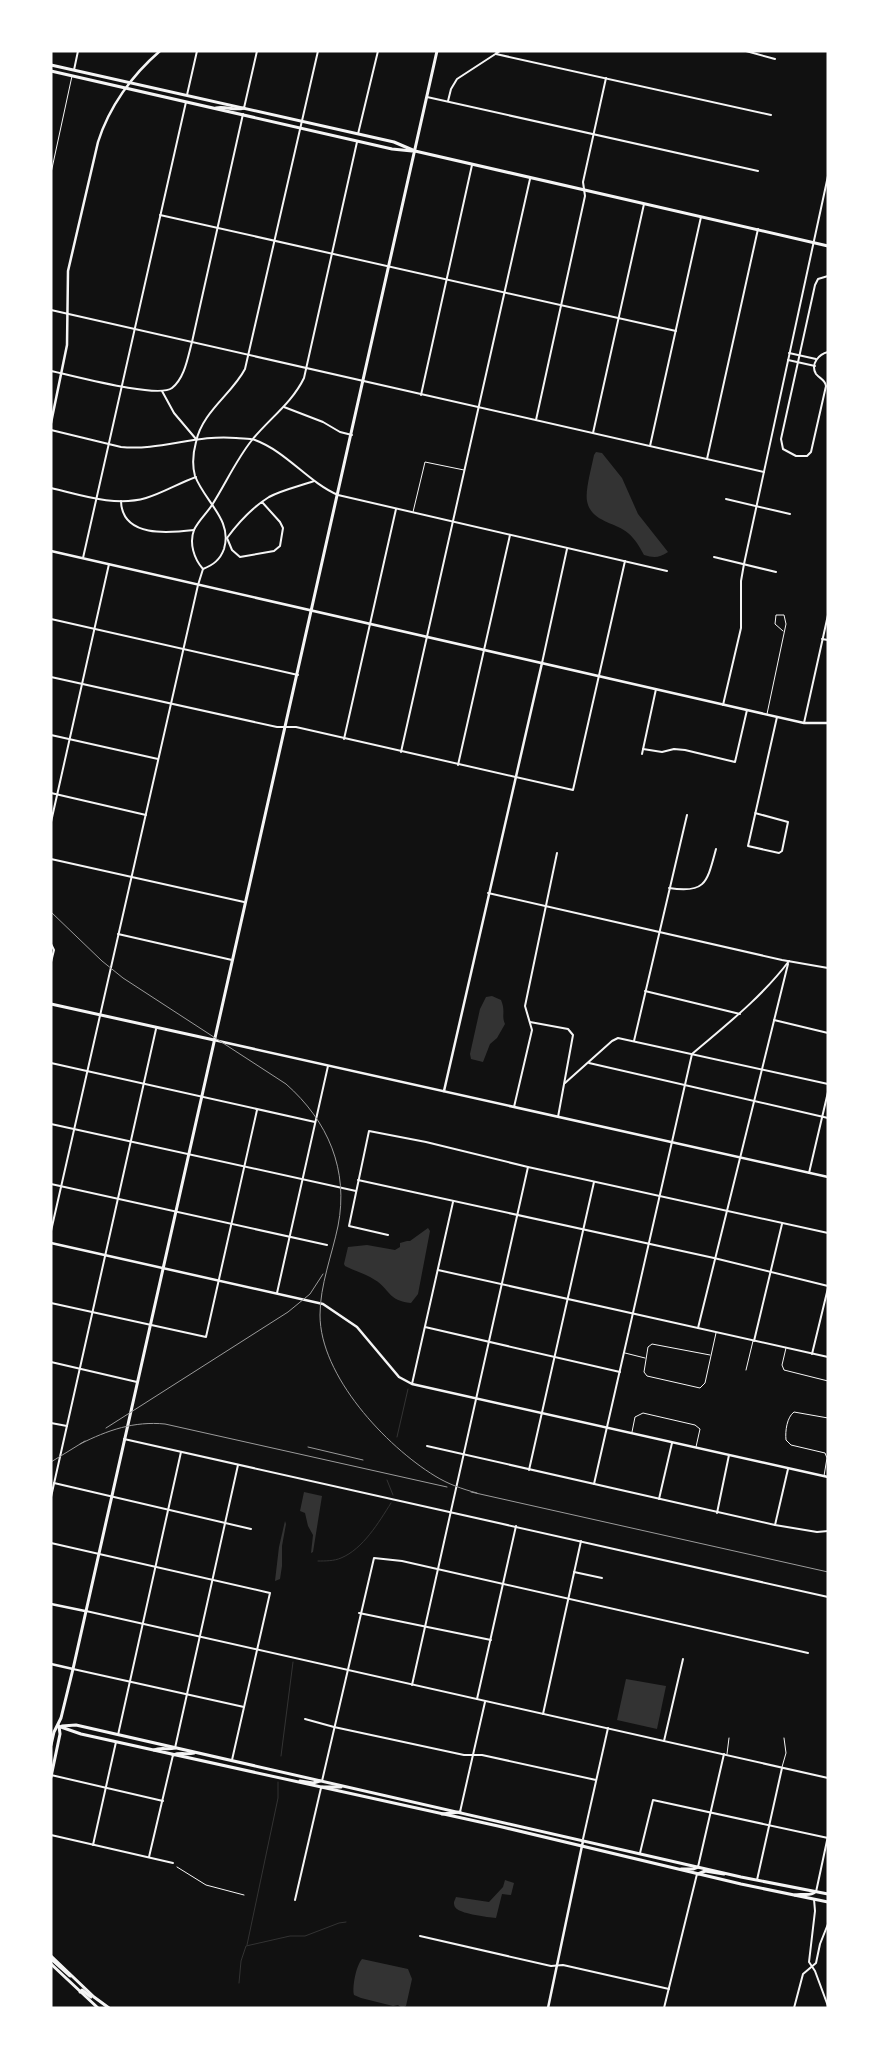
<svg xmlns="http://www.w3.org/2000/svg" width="879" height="2059" viewBox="0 0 879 2059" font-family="Manrope,sans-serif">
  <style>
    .water { fill: #333 }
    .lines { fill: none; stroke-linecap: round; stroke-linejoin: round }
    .stream { stroke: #333; stroke-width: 1 }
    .service { stroke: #f5f5f5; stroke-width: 1 }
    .minor { stroke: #f5f5f5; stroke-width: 2 }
    .tertiary { stroke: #f5f5f5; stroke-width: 2.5 }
    .secondary { stroke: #f5f5f5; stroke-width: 3 }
    .primary { stroke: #f5f5f5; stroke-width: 3 }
    .rail { stroke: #9a9a9a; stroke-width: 1 }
  </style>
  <rect width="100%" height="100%" fill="#111"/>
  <g class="water">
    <path d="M596 452 602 453 622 478 638 514 668 552C659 558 654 558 644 555 639 546 636 540 628 533 615 522 591 522 587 501 585 490 592 466 594 455Z"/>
    <path d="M492 996 501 1000C506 1012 501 1015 505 1024L497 1038 490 1044 483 1062 471 1059 470 1054 480 1009 486 997Z"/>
    <path d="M428 1228 430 1231 418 1294 411 1303C388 1301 389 1288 375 1280 366 1274 355 1271 345 1266L344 1264 348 1247 367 1245 395 1250 400 1247V1243L407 1241H410Z"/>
    <polygon points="304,1492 322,1496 313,1552 311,1553 313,1535 308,1526 305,1513 300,1511"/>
    <polygon points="285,1521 286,1524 282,1546 282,1566 280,1579 275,1581 279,1547"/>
    <polygon points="626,1679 666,1686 657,1729 617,1720"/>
    <path d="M505 1880 514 1883 511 1895 502 1894 496 1918C487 1917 463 1914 457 1909 454 1907 454 1904 454 1902L456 1897 489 1902 503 1887Z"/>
    <path d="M362 1959 408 1969 412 1979 406 2006 402 2008 398 2005 393 2006 361 1998 354 1995C352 1987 356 1966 362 1959Z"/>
  </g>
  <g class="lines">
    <g class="stream">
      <polyline points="397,1437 408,1389"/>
      <polyline points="387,1480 393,1495"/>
      <path d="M318 1561C326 1561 334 1561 341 1558 363 1549 379 1522 391 1503"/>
      <polyline points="281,1756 293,1662"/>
      <polyline points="247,1945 278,1798 278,1782"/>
      <polyline points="239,1983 241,1961 246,1946 290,1936 305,1936 339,1923 346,1922"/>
    </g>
    <g class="service">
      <polyline points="51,173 72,76"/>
      <polyline points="413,512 425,462 464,470"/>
      <polyline points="767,714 786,624 784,615 776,615 775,624 783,631"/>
      <polyline points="786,1348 782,1365 784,1370 828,1381"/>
      <polyline points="625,1353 645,1358"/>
      <polyline points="710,1355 652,1344 648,1347 644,1372 647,1376 700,1388 705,1383 716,1333"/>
      <polyline points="746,1370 753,1341"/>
      <polyline points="632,1432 635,1417 643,1413 695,1425 700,1429 696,1447"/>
      <path d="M824 1476 827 1458 825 1453 791 1445 786 1440C785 1431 787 1417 794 1412L828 1418"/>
      <polyline points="727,1754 729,1738"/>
      <polyline points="782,1767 786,1753 784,1738"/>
      <polyline points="177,1867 206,1885 244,1895"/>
    </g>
    <g class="minor">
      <polyline points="497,51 496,54 771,115"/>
      <polyline points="746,51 775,59"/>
      <polyline points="74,70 78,51"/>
      <polyline points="187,95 197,51"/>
      <polyline points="427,97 758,171"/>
      <polyline points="448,101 451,89 457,79 500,51"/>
      <polyline points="244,108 257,51"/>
      <polyline points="358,134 378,51"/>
      <polyline points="160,215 676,331"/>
      <path d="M828 276 818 279 815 285 781 439 783 449 796 456H807L811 452 826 386C825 379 820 379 816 374 810 364 819 354 828 352"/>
      <polyline points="51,310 764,472"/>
      <polyline points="789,353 816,359"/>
      <polyline points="788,360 815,366"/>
      <path d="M51 371C71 375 158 399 172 388 185 378 188 356 192 342L243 114"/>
      <polyline points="162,391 174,413 196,439"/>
      <polyline points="421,395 472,165"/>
      <polyline points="284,407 323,422 340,432 352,435"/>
      <polyline points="536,420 585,196 583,182 606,78"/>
      <path d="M51 430 121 447C160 451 197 434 236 438 242 439 249 438 255 440 287 452 308 482 338 495L667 571"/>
      <polyline points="593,433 644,204"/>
      <polyline points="650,446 701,217"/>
      <polyline points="707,459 758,229"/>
      <path d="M51 488C81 495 115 507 146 498 163 493 179 483 196 477"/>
      <polyline points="726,499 790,514"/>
      <path d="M121 501C122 538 169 533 194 530"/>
      <path d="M262 502 280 522 283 528 280 546 274 551 240 557 232 550 227 538C238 523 253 507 269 497 282 490 300 486 314 481"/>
      <polyline points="714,557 776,572"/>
      <polyline points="83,558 186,102"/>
      <path d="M203 569C194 559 189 543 194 530 198 521 207 513 212 505 226 483 236 460 252 440 269 419 292 403 304 378L357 142"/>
      <polyline points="51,619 298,675"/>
      <polyline points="822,639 828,640"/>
      <polyline points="542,663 567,549"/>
      <polyline points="51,677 277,727 296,727 573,790 625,561"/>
      <polyline points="723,705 741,628 741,581 744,564 828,176"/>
      <polyline points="804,723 828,615"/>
      <polyline points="51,735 158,759"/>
      <polyline points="344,739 396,509"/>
      <polyline points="643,749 662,752 674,749 685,750 735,762 747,710"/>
      <polyline points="401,752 530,179"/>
      <polyline points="642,754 656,689"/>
      <polyline points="458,765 510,535"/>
      <polyline points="51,793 146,815"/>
      <polyline points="755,813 788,822 782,851 779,853 748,846 777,717"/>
      <polyline points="51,822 109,564"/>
      <polyline points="51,859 244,902"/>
      <path d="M669 888C706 894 707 882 716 849"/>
      <polyline points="488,893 782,960 828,968"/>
      <polyline points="118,934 232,960"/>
      <polyline points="51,944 54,950 51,962"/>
      <polyline points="645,991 740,1014"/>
      <polyline points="774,1020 828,1033"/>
      <polyline points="530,1022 568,1029 573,1035 558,1117"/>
      <polyline points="634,1041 687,815"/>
      <polyline points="51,1063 315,1122"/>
      <polyline points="589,1063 828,1118"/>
      <polyline points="565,1083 612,1041 618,1038 828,1084"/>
      <polyline points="514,1107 532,1030 525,1006 557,853"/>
      <polyline points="51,1124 356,1191"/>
      <polyline points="809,1173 828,1092"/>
      <polyline points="358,1180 714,1258 828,1286"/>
      <polyline points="51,1184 327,1245"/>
      <path d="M51 1231 198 585 203 569C213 565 220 560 224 549 233 520 205 502 195 476 192 465 193 453 196 442 202 412 232 394 245 369L318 51"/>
      <polyline points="388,1235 349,1226 369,1131 426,1142 528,1167 828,1233"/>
      <polyline points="438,1270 828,1357"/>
      <polyline points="277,1293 328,1066"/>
      <polyline points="51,1303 206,1337 257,1110"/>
      <polyline points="425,1327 620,1372"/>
      <polyline points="698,1328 788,964"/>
      <polyline points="754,1341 782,1224"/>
      <polyline points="812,1354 828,1288"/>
      <polyline points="51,1362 137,1382"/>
      <polyline points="412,1384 453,1202"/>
      <polyline points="51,1423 67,1426"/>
      <polyline points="124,1439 828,1597"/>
      <polyline points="427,1446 775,1525 817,1532 828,1531"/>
      <polyline points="529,1470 594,1182"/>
      <polyline points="54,1483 251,1529"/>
      <path d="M594 1484 692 1054C726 1025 762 997 789 961"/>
      <polyline points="51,1497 156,1029"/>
      <polyline points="659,1499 672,1443"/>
      <polyline points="717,1513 729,1455"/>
      <polyline points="775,1525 788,1469"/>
      <polyline points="51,1543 270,1593 232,1760"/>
      <polyline points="574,1572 602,1578"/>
      <polyline points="86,1611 828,1778"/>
      <polyline points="359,1613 491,1640"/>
      <polyline points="73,1669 244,1707"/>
      <polyline points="412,1685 528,1167"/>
      <polyline points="477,1699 516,1526"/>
      <polyline points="543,1714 581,1541"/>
      <polyline points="305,1719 334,1727 464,1755 482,1755 596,1780"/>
      <polyline points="118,1735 181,1452"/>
      <polyline points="664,1741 683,1659"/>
      <polyline points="175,1748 238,1465"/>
      <polyline points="51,1775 163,1801"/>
      <polyline points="322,1781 374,1558 402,1561 808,1653"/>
      <polyline points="460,1812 485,1702"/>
      <polyline points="51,1835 173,1863"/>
      <polyline points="583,1839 608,1728"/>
      <polyline points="93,1845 116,1742"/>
      <polyline points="640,1853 653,1800 828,1838"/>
      <polyline points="149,1857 173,1755"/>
      <polyline points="698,1867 724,1754"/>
      <polyline points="757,1880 782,1768"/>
      <polyline points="816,1892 828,1836"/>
      <polyline points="814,1899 815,1911 809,1962 815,1971 828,2006"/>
      <polyline points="295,1900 321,1788"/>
      <polyline points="420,1936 551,1966 563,1965 669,1989"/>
      <polyline points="664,2008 697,1874"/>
      <polyline points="794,2008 803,1974 816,1963 820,1944 828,1924"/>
    </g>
    <g class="tertiary">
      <path d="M51 423 67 345 68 271 98 142C109 107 132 75 160 51"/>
      <polyline points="51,551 747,710 804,723 828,723"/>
      <polyline points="214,1040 828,1177"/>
      <polyline points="444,1091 542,663"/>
      <polyline points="51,1243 323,1304 357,1327 399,1377 412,1384 828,1477"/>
      <polyline points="51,1604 85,1611"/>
      <polyline points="51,1664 73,1669"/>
      <polyline points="548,2008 583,1841"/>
    </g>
    <g class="secondary">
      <polyline points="415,151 828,246"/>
      <polyline points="51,1004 214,1040"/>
    </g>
    <g class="primary">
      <polyline points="51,65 394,142 415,151"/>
      <polyline points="51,71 392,149 412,151"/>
      <path d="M216 108C226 106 234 111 244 108"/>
      <polyline points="58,1726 81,1734 498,1826 741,1884 828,1902"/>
      <polyline points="62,1726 76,1725 741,1877 828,1894"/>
      <path d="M51 1745 54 1732 61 1718 73 1669C192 1129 318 591 437 51"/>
      <path d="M154 1750C161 1747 167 1750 175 1748"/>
      <path d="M173 1755C181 1752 186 1755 194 1753"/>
      <polyline points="51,1777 60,1734 59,1726"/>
      <polyline points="300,1781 313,1783 320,1781"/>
      <polyline points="322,1787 341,1787"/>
      <polyline points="442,1814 460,1812"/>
      <polyline points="681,1869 693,1869 698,1867"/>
      <polyline points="698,1874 705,1871 724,1874"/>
      <path d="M795 1895C802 1893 810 1897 815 1892"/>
      <polyline points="51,1956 94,1997 109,2008"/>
      <polyline points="51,1959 70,1976"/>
      <polyline points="51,1964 98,2008"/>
      <polyline points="80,1992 82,1990 91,1997"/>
    </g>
    <g class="rail">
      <path d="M51 912 102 961 123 978 286 1084C328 1121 349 1170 338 1226 332 1255 320 1285 320 1315 320 1376 386 1446 435 1476 448 1484 462 1489 477 1493"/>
      <polyline points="106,1428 288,1312 310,1294 323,1274"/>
      <path d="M80 1444C108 1430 134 1421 165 1424L447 1487"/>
      <polyline points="308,1447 363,1460"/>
      <polyline points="51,1462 85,1441"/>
      <polyline points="471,1492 828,1572"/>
    </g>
  </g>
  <rect width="879" height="2059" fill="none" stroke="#ffffff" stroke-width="105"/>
</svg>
